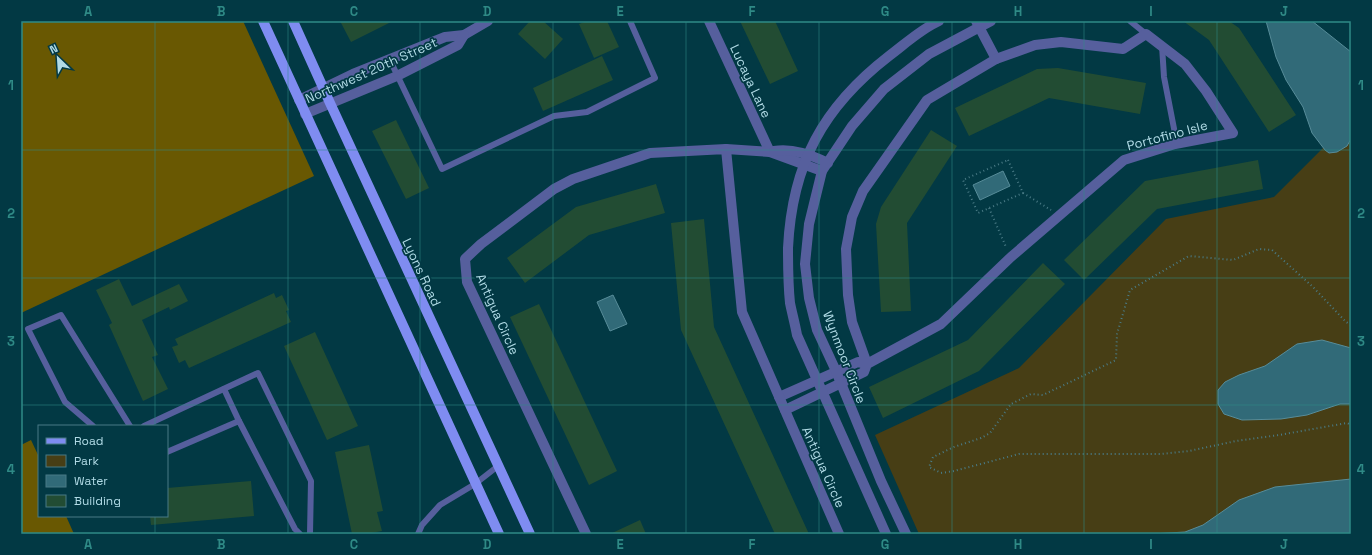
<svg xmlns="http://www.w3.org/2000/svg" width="1372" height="555" viewBox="0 0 1372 555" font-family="'Space Grotesk',sans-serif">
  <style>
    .green { fill: #473e15 }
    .forest { fill: #695802 }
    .water { fill: #316a78; stroke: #578c99 }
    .building { fill: #224c33 }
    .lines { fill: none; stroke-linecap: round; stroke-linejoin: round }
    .path { stroke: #4a7b86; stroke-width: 2; stroke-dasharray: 1 3; stroke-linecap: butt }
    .lane { stroke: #565f9d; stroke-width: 6 }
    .street { stroke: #565f9d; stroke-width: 10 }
    .primary { stroke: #7f8cf1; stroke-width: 10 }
    .grid { fill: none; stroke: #2f8a86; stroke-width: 1; stroke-opacity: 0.55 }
    .labels { text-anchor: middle; stroke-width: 3.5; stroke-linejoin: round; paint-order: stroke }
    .street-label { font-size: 13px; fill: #b1dbe6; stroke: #023944 }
    .neatline { fill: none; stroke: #2f8a86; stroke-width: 1.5 }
    .grid-label { font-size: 13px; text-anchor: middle; font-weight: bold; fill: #2f8a86 }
  </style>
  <rect width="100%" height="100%" fill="#023944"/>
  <polygon class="green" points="1351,120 1351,514 1256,534 919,534 875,435 1019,368 1166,219 1274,197"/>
  <g class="forest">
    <polygon points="21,21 243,21 314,176 21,313"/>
    <polygon points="31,440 39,457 39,516 66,516 74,534 21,534 21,445"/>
  </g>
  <g class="water">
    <polygon points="1266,21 1312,21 1351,52 1351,139 1347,146 1337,152 1329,153 1325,150 1312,133 1303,107 1286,80 1276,57"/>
    <polygon points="1003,171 1010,186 980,200 973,185"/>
    <polygon points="613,295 627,324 610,331 597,302"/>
    <polygon points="1322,340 1351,348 1351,404 1340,404 1307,415 1281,419 1242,420 1224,414 1218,404 1218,390 1225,382 1239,375 1265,366 1297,344"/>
    <polygon points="1351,479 1351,534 1152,534 1185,532 1203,525 1239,500 1275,487"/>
  </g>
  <g class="building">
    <polygon points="340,21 393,21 351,42"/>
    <polygon points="530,21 543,21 563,39 545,59 518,34"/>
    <polygon points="587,21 607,21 619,47 594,58 579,24"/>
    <polygon points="740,21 775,21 798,71 770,84"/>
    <polygon points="1183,21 1229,21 1239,28 1296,115 1269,132 1209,40"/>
    <polygon points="602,56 613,80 543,111 533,88"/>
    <polygon points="1058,68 1146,83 1140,114 1049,98 969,136 955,108 1037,69"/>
    <polygon points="396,120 429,188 406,199 372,131"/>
    <polygon points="931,130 957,146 907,223 911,311 881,312 876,224 881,207"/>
    <polygon points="1258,160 1263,189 1157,209 1084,280 1064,260 1145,181"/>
    <polygon points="656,184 665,213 589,235 525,283 507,258 576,207"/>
    <polygon points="704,219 714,327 809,534 775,534 681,330 671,223"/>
    <polygon points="1043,263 1065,284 979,371 883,418 869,387 968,340"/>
    <polygon points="119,279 132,306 179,284 188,301 170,310 169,307 142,320 158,355 152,357 168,389 143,401 109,325 112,323 96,290"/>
    <polygon points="274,293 276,298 282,295 289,310 286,311 291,322 189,368 185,360 179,363 172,347 178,345 175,339"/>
    <polygon points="539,304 617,471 589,485 510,317"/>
    <polygon points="315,332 358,426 327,440 284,346"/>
    <polygon points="369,445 383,511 377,512 382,531 366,534 352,534 335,452"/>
    <polygon points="251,481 254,516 151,525 150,516 167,516 167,488"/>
    <polygon points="640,520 646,534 610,534"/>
  </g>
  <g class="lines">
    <g class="path">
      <polygon points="1008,160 1023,193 978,213 963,180"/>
      <polyline points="1023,193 1051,210"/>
      <polyline points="989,208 1006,247"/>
      <polyline points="1351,325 1346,322 1313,287 1272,250 1259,249 1233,260 1189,256 1130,290 1117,334 1116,360 1043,395 1031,394 1011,404 990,433 981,438 954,447 933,457 929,467 941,473 954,471 1019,454 1161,454 1189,451 1236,441 1279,435 1347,423 1351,425"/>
    </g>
    <g class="lane">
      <polyline points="1130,21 1146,34"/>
      <polyline points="1162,46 1164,77 1177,144"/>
      <polyline points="390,60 442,169 554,116 587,112 655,78 630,21"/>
      <polyline points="224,389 239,421"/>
      <polyline points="93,426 65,402 28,329 61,315 130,426"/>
      <polyline points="144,426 258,373 311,481 310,534"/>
      <polyline points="167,452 239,421 295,529 300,534"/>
      <polyline points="418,534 422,525 440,505 475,484 498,466"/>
    </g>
    <g class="street">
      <polyline points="709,21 770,152"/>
      <polyline points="976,21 996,59"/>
      <polyline points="299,100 353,74 445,37 464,35 488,21"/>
      <polyline points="305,114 397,76 458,45 464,35"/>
      <polyline points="726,149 770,152 822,171"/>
      <path d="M774 151C793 148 811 155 828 163"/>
      <polyline points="779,397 858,362 867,364 941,324 1011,257 1124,160 1175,144 1233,133 1206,91 1185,64 1146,34 1123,49 1061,42 1035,45 996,59 927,100 863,191 852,217 846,249 848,295 852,322 867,364 864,372 785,410"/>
      <polyline points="586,534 467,282 465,259 481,244 554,189 573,179 650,153 726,149 742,312 839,534"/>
      <path d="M886 534 797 335C795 324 792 313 790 303 788 284 788 266 788 248 792 164 823 107 889 56 905 44 921 29 939 21"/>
      <polyline points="906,534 881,481 836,371 817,330 809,298 805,264 809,224 822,171 852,126 884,89 929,54 991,21"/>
    </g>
    <g class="primary">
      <polyline points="263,21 499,534"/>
      <polyline points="293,21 330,103 530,534"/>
    </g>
  </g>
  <path class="grid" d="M155 21V426M288 21V534M420 21V534M553 21V534M686 21V534M819 21V534M952 21V534M1084 21V534M1217 21V534M21 150H1351M21 278H1351M21 405H1351M155 516V534"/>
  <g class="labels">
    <g class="street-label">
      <text transform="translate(371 70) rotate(-24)" y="5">Northwest 20th Street</text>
      <text transform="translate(751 81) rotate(65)" y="5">Lucaya Lane</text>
      <text transform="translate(1167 135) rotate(-15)" y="5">Portofino Isle</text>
      <text transform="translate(422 272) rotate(65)" y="5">Lyons Road</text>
      <text transform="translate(498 314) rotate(66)" y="5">Antigua Circle</text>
      <text transform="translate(845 357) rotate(69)" y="5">Wynmoor Circle</text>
      <text transform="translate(824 467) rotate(66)" y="5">Antigua Circle</text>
    </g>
  </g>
  <rect width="1372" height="555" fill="none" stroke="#023944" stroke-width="44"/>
  <rect x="38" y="425" width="130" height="92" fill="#023944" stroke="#487a85"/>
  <rect x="46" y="438" width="20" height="6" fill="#7f8cf1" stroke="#487a85"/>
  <text x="74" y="445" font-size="12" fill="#b1dbe6">Road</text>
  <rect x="46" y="455" width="20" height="12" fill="#473e15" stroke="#487a85"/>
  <text x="74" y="465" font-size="12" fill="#b1dbe6">Park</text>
  <rect x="46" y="475" width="20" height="12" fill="#316a78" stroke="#487a85"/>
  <text x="74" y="485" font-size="12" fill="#b1dbe6">Water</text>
  <rect x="46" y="495" width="20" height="12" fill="#224c33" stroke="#487a85"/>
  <text x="74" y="505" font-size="12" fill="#b1dbe6">Building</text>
  <g transform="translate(58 58) rotate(335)" stroke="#023944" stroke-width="3" paint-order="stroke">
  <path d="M0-3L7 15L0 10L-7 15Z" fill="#b1dbe6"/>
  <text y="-6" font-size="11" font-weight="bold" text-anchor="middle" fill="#b1dbe6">N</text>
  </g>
  <rect x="22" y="22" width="1328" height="511" class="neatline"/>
  <g class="grid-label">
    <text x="88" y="16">A</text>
    <text x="221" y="16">B</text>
    <text x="354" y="16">C</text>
    <text x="487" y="16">D</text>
    <text x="620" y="16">E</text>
    <text x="752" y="16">F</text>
    <text x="885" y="16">G</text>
    <text x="1018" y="16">H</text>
    <text x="1151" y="16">I</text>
    <text x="1284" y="16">J</text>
    <text x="11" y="90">1</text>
    <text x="1361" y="90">1</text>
    <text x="11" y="218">2</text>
    <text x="1361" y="218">2</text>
    <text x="11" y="346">3</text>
    <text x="1361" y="346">3</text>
    <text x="11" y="474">4</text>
    <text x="1361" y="474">4</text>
    <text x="88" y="549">A</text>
    <text x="221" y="549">B</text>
    <text x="354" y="549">C</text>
    <text x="487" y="549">D</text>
    <text x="620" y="549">E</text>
    <text x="752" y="549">F</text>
    <text x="885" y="549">G</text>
    <text x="1018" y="549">H</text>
    <text x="1151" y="549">I</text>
    <text x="1284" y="549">J</text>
  </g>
</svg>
